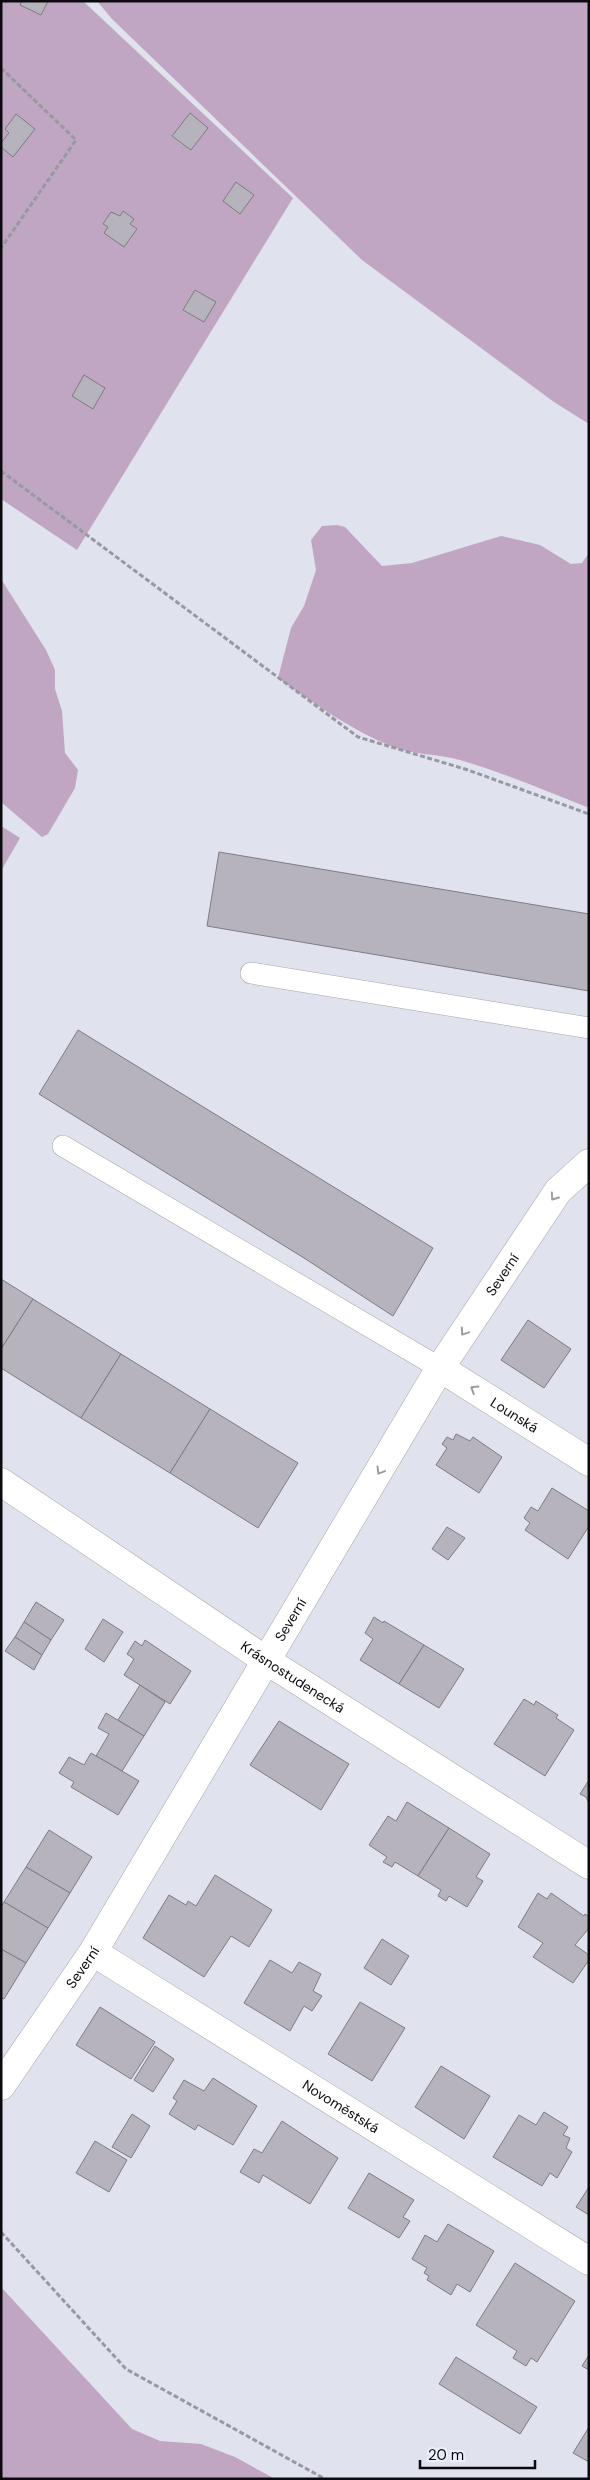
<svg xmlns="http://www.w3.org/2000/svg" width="590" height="2480" viewBox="0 0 590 2480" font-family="'DM Sans',sans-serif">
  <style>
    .green { fill: #c0a6c3 }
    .building { fill: #b6b3bd; stroke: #7e7b84 }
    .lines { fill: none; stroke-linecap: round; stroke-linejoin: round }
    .lane-casing { stroke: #a3a5af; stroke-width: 22 }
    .street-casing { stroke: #a3a5af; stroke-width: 29 }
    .path { stroke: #9798a1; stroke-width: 3; stroke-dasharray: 5 2.5; stroke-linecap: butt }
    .lane { stroke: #fff; stroke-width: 21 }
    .street { stroke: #fff; stroke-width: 28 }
    .oneway { stroke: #9d9d9f }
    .labels { text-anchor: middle; stroke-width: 4; stroke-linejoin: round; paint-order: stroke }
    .street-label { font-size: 14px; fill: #0b0b0f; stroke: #edf0fa }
  </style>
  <rect width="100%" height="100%" fill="#e0e2ed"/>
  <g class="green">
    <polygon points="1,1 83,1 293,198 77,550 1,499"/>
    <polygon points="97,1 589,1 589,424 554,402 362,260 112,19"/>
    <path d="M337 525 345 527 382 566 412 563 501 536 540 545 571 564 582 563 589 553V808C546 791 504 773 460 760 438 754 415 755 393 747 351 730 315 704 278 678L291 628 304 606 316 570 311 540 322 526Z"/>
    <polygon points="1,579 46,650 55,670 55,689 62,711 65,753 78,770 75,788 48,834 42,837 1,802"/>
    <polygon points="1,826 20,838 1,871"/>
    <polygon points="1,2287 132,2429 160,2441 201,2444 235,2457 275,2479 1,2479"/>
  </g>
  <g class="building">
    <polygon points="22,1 48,1 41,15 20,5"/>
    <polygon points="190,113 208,128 191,150 172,136"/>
    <polygon points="16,114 35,129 13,157 1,147 1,143 9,133 5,129"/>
    <polygon points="236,182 254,195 240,214 223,201"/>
    <polygon points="123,211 134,219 130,224 137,229 124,247 104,233 108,227 103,224 111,212 120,216"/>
    <polygon points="195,290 216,302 204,322 183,310"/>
    <polygon points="84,375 105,388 93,409 72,396"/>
    <polygon points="219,852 589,914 589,991 207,926"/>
    <polygon points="78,1030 433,1248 393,1316 304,1258 39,1094"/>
    <polygon points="1,1279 33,1299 1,1349"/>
    <polygon points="33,1299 121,1354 81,1418 1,1368 1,1349"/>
    <polygon points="528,1320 571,1349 544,1388 501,1360"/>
    <polygon points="121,1354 210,1409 170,1473 81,1418"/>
    <polygon points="210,1409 298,1463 258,1528 170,1473"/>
    <polygon points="456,1434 470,1441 473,1437 502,1457 479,1493 436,1465 447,1448 442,1444 447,1437 453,1440"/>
    <polygon points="552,1488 589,1511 589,1526 568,1559 525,1530 530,1523 524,1518 531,1507 538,1511"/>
    <polygon points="447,1527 465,1538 448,1560 432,1549"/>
    <polygon points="36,1602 64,1620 51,1640 24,1622"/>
    <polygon points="374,1617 383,1623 384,1621 424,1645 399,1684 360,1660 373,1639 365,1633"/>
    <polygon points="103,1619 123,1632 104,1662 85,1649"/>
    <polygon points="24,1622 51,1640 42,1655 15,1637"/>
    <polygon points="15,1637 42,1655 34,1670 5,1651"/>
    <polygon points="145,1640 191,1671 170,1704 124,1675 134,1659 127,1654 135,1641 142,1646"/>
    <polygon points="424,1645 464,1669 439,1708 399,1684"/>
    <polygon points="140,1685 165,1702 144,1736 118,1720"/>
    <polygon points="524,1699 534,1705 536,1701 558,1715 556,1718 574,1730 545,1776 494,1744"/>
    <polygon points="106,1713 144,1736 122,1771 96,1756 109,1734 98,1728"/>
    <polygon points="279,1721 349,1764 321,1810 250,1765"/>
    <polygon points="91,1753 139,1781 118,1815 71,1787 74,1782 59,1773 69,1757 84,1765"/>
    <polygon points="589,1780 589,1803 586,1797 580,1794"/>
    <polygon points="407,1802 449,1828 418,1876 395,1862 392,1867 383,1862 387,1857 369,1845 388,1816 396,1821"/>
    <polygon points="449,1828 490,1854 476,1877 483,1881 467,1907 449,1896 446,1901 438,1896 441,1890 418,1876"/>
    <polygon points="49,1830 92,1857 70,1893 26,1867"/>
    <polygon points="26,1867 70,1893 48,1928 4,1902"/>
    <polygon points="215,1875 272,1910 249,1947 231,1936 204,1977 143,1938 169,1895 186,1905 188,1901 196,1906"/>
    <polygon points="538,1893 547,1899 551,1893 584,1916 585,1914 589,1917 589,1928 575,1945 589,1955 589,1960 573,1983 533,1957 543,1943 518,1927"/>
    <polygon points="4,1902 48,1928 26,1963 1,1949 1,1907"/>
    <polygon points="382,1939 409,1956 391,1985 364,1968"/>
    <polygon points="1,1949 26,1963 4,1999 1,1998"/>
    <polygon points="270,1960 292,1973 299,1962 321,1974 313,1991 322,1996 312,2011 304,2006 290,2031 244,2003"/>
    <polygon points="360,2002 405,2028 372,2081 328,2054"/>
    <polygon points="100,2007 155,2042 131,2079 76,2045"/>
    <polygon points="155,2046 174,2059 153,2092 134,2080"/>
    <polygon points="441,2066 490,2096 464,2139 415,2107"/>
    <polygon points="213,2078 257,2106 233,2145 198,2125 195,2130 169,2114 177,2101 173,2098 184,2080 204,2091"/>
    <polygon points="544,2112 568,2127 563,2135 570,2138 566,2148 572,2152 557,2178 550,2173 542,2186 493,2157 519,2115 536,2125"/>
    <polygon points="132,2114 150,2126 131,2158 112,2147"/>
    <polygon points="282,2121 338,2158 310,2204 263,2175 259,2183 240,2172 254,2149 262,2153"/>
    <polygon points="95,2141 127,2160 109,2192 76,2173"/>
    <polygon points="369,2173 414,2200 403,2217 410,2221 399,2238 348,2208"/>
    <polygon points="589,2187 589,2215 576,2207"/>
    <polygon points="448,2224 494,2251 470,2292 457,2284 451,2295 427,2280 429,2276 424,2273 427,2268 412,2259 425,2235 437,2242"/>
    <polygon points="515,2263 575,2301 537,2362 531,2358 526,2366 513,2358 517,2351 476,2325"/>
    <polygon points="589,2355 589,2370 582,2366"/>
    <polygon points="456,2357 537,2407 520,2434 439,2384"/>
    <polygon points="589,2427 589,2462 573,2453"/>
  </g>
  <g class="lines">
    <defs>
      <g id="lane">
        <polyline points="251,973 589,1028"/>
        <polyline points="63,1146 440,1368"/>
      </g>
      <g id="street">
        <path id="s1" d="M440 1368 589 1462"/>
        <path id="s2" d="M1 1482 267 1661 589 1865"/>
        <path id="s3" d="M93 1952 589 2261"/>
        <path id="s4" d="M1 2086 93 1952 440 1368 558 1191 589 1163"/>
      </g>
    </defs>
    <use href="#lane" class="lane-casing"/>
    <use href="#street" class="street-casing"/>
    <g class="path">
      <polyline points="1,68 76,140 1,248"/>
      <polyline points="1,471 358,737 468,770 589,814"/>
      <polyline points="1,2232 126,2369 325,2479"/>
    </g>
    <use href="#lane" class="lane"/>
    <use href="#street" class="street"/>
  </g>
  <defs><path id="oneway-chevron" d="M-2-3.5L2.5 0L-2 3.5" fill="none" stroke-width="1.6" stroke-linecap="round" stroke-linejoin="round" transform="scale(1.25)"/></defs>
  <g class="oneway">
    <use href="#oneway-chevron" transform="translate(554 1197) rotate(125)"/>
    <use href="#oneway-chevron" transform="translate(464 1332) rotate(124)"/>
    <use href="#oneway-chevron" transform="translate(474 1389) rotate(-148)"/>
    <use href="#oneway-chevron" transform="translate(380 1471) rotate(121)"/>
  </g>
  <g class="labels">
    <g class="street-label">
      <text dy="5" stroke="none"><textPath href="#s4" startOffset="954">Severní</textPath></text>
      <text dy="5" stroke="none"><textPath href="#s1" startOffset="88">Lounská</textPath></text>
      <text dy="5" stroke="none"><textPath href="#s4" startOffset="549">Severní</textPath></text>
      <text dy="5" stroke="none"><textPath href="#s2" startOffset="351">Krásnostudenecká</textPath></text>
      <text dy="5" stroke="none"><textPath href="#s4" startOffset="144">Severní</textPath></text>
      <text dy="5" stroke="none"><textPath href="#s3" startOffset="292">Novoměstská</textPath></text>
    </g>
  </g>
  <rect width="590" height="2480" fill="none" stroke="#0b0b0f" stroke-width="5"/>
  <path d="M420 2460v8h115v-8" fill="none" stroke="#0b0b0f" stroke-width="2.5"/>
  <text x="428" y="2460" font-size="15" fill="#0b0b0f" stroke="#edf0fa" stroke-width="4" paint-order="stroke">20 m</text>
</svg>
